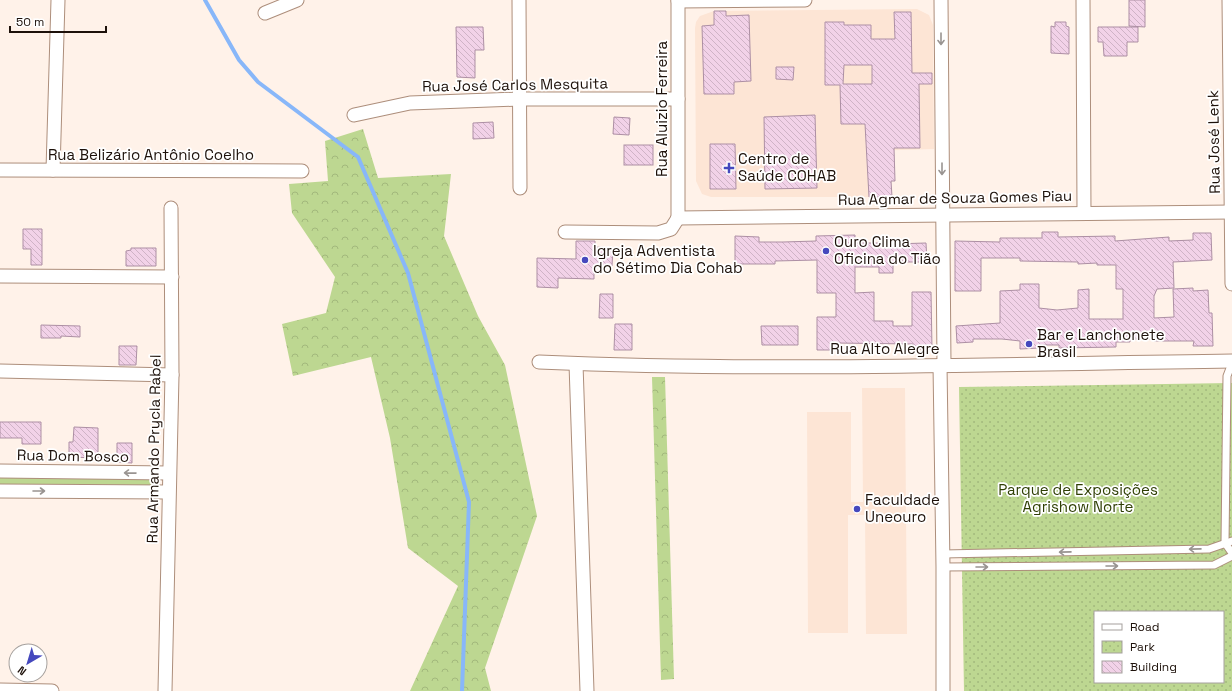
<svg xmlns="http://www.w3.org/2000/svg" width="1232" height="691" viewBox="0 0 1232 691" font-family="'Space Grotesk',sans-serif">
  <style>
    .built { fill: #fde5d5 }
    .grass { fill: #bdd791 }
    .forest { fill: url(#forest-crowns) }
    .park { fill: url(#park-dots); fill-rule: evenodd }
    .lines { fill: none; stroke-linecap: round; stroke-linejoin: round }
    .stream { stroke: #88b7f9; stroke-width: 4 }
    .building { fill: url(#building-back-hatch); stroke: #ad8fa4; fill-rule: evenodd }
    .lane-casing { stroke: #ad8e7b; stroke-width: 9 }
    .street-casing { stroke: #ad8e7b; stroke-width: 15 }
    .lane { stroke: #fff; stroke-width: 7 }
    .street { stroke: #fff; stroke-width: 13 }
    .oneway { stroke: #999491 }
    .poi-dot { fill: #4548bd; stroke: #fff; stroke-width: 1.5 }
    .labels { text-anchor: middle; stroke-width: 3.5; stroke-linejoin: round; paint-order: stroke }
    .street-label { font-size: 15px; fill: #1d110a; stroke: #fff }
    .poi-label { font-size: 15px; fill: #1d110a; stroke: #fff; text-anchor: start }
    .park-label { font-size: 15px; fill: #2f3f04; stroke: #fff }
  </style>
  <defs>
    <pattern id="forest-crowns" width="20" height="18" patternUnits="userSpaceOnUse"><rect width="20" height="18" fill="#bdd791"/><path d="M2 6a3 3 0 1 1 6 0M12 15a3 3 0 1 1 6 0" fill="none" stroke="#a2b87c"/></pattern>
    <pattern id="park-dots" width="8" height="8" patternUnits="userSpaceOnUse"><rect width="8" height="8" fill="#bdd791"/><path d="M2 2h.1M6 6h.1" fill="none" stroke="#a2b87c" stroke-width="1.8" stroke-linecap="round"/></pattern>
    <pattern id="building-back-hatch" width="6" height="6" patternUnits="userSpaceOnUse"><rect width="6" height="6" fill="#f2d2e8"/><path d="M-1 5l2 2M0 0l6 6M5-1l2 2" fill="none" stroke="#cfb3c6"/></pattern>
  </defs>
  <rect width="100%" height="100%" fill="#fff2e9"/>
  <g class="built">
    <polygon points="917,9 929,15 933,25 934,149 868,151 869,197 711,197 702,194 696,181 695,28 696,22 700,16 714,11"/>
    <polygon points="862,388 905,388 907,634 866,634 865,515 848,515 848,633 808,633 807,412 851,412 851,502 863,502"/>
  </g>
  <polygon class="grass" points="0,477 155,479 158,483 154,485 0,484"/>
  <g class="forest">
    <polygon points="363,129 378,178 451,174 444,236 478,316 505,365 537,516 485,668 491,691 410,691 458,586 408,548 390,438 371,357 293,376 282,324 326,313 335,277 292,213 289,184 328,181 325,141"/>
    <polygon points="652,377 665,377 674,679 661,680"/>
  </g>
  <path class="park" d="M1232 383V691H964L959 387ZM1095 612H1223V682H1095Z"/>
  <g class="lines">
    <polyline class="stream" points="205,0 239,60 258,82 358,157 408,273 469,502 462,691"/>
  </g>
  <g class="building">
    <polygon points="1129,0 1145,0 1145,27 1129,26"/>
    <polygon points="714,11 726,11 726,16 749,15 751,81 734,82 734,94 704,94 702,26 714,25"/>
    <path d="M894 12H911L912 73H932V84H919L920 148H894L895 181H891L892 197H869L865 124H841L840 85H825V22H844V25H871V39H895ZM844 65H872V84H843Z"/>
    <polygon points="1055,22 1066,22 1066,26 1069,27 1069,54 1051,53 1051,26 1055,27"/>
    <polygon points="456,27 483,27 484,50 475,50 475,78 457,77"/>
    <polygon points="1098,27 1138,27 1138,42 1127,42 1127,56 1104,56 1103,42 1098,42"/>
    <polygon points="776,67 794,67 793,80 776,79"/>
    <polygon points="815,115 817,188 765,189 764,117"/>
    <polygon points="614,117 630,118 629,135 613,134"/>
    <polygon points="493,122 494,138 473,139 473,123"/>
    <polygon points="710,144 735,144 736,189 710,189"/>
    <rect x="624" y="145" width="29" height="20"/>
    <polygon points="23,229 42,229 42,265 31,265 31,249 23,249"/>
    <polygon points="1042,232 1058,232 1058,237 1115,236 1115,241 1169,237 1169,241 1193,240 1193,233 1211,233 1212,260 1173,262 1174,288 1157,289 1154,296 1154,318 1174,317 1173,289 1193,288 1193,291 1208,290 1209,313 1212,313 1213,346 1193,346 1194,341 1154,341 1154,339 1130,339 1130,342 1116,342 1116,347 1059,348 1059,345 1039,345 1039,348 1020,349 1020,341 1002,339 973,339 973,342 957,343 956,326 1000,323 1000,291 1020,290 1020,284 1039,284 1039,308 1057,310 1078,308 1078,290 1089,289 1089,319 1123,319 1123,289 1116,289 1116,265 1097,265 1097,263 1078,264 1078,262 1020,261 1020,258 981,258 981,291 955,291 955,241 1000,242 1000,238 1042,238"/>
    <polygon points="855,235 855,243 879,243 879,239 893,239 893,244 926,243 927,262 893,262 893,273 879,273 879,267 855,267 855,293 874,292 874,321 893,321 893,326 912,326 912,292 931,292 932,349 913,349 913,344 836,343 836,350 817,350 817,317 836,317 836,293 817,293 817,260 775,261 775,264 735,264 735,236 759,237 759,242 783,242 816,241 816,236"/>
    <polygon points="576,241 595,241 595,247 613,248 612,266 594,266 594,279 558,278 558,288 537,287 537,258 576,259"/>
    <polygon points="131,248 156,248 156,266 126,266 126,251 131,250"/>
    <polygon points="600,294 613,294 613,318 599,318"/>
    <polygon points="615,324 632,324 632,350 614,350"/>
    <polygon points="41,325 80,326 80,337 61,336 61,338 41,338"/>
    <polygon points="761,326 798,326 798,345 762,345"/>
    <polygon points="119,346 137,346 136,365 119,365"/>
    <polygon points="0,422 41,422 41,444 22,444 22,438 0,438"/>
    <polygon points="74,427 98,428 98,458 69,457 69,442 73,442"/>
    <polygon points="117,443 132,443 132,463 117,462"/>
  </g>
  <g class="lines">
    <defs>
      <g id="lane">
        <polyline points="1232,363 1227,376 1225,543 1232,553"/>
        <polyline points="943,554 1209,549 1232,541"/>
        <polyline points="943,567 1214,565 1232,556"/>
      </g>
      <g id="street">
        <polyline points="519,0 520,188"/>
        <polyline points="678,0 678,218"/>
        <polyline points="941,0 944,365"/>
        <polyline points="1083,0 1084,212"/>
        <polyline points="1229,0 1232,284"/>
        <polyline points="678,1 805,0"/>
        <polyline points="265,13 297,0"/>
        <polyline points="354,115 410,103 519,99 678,99"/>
        <polyline points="0,170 302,171"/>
        <polyline points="53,170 58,0"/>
        <polyline points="678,218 1232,212"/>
        <polyline points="565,232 658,233 671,229 678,218"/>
        <polyline points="0,276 172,277"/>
        <path d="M539 362C769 372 1001 364 1232 361"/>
        <polyline points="576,364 587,691"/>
        <polyline points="940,365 943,567 943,691"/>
        <polyline points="0,371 172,375"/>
        <polyline points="0,471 169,473"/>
        <polyline points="0,491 168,492"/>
        <polyline points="0,690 52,691"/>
        <polyline points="165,691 172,375 171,208"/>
      </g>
    </defs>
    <use href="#lane" class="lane-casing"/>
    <use href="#street" class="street-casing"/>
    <use href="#lane" class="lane"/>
    <use href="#street" class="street"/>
  </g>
  <defs><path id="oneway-shaft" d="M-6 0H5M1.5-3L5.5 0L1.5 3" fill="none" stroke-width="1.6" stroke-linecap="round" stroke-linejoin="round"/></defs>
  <g class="oneway">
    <use href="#oneway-shaft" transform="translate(941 39) rotate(90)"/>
    <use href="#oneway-shaft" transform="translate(942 169) rotate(90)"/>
    <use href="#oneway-shaft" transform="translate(130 473) rotate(-179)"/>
    <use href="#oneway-shaft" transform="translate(39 491)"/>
    <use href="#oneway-shaft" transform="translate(1195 549) rotate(179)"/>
    <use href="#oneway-shaft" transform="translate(1065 552) rotate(179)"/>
    <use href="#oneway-shaft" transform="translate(1112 566)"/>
    <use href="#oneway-shaft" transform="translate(982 567)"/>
  </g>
  <g class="poi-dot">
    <path d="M727 162h4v4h4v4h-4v4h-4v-4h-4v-4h4z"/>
    <circle cx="826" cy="251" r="4"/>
    <circle cx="585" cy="260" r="4"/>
    <circle cx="1029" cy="344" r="4"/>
    <circle cx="857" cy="509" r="4"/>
  </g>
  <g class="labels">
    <g class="street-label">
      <text transform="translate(515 85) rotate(-1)" y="5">Rua José Carlos Mesquita</text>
      <text transform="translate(662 109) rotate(-90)" y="5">Rua Aluizio Ferreira</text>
      <text transform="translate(1214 142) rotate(-91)" y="5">Rua José Lenk</text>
      <text x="151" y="160">Rua Belizário Antônio Coelho</text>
      <text transform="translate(955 198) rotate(-1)" y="5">Rua Agmar de Souza Gomes Piau</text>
      <text x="885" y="354">Rua Alto Alegre</text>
      <text transform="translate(154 449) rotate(-89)" y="5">Rua Armando Prycla Rabel</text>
      <text transform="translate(73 456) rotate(1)" y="5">Rua Dom Bosco</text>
    </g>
    <g class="poi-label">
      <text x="738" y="164">Centro de<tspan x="738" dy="17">Saúde COHAB</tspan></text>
      <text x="834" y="247">Ouro Clima<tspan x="834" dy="17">Oficina do Tião</tspan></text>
      <text x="593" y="256">Igreja Adventista<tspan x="593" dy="17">do Sétimo Dia Cohab</tspan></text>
      <text x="1037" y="340">Bar e Lanchonete<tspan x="1037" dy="17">Brasil</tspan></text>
      <text x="865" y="505">Faculdade<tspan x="865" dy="17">Uneouro</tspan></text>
    </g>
    <g class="park-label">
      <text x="1078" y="495">Parque de Exposições<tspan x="1078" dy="17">Agrishow Norte</tspan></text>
    </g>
  </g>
  <rect x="1094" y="611" width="130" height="72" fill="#ffffff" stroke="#a5a09d"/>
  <rect x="1102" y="624" width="20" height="6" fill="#ffffff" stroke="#a5a09d"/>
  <text x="1130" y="631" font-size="12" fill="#1d110a">Road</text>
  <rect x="1102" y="641" width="20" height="12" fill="url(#park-dots)" stroke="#a5a09d"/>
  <text x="1130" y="651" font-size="12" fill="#1d110a">Park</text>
  <rect x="1102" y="661" width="20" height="12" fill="url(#building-back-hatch)" stroke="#a5a09d"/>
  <text x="1130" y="671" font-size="12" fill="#1d110a">Building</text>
  <g transform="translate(28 663) rotate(218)"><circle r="19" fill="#ffffff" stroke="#a5a09d"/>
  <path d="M0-3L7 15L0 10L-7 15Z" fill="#4548bd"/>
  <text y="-6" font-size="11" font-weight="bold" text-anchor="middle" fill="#1d110a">N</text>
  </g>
  <path d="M10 26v6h96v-6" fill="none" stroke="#1d110a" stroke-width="2"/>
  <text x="16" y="26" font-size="12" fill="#1d110a" stroke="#ffffff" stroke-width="3" paint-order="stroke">50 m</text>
</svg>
